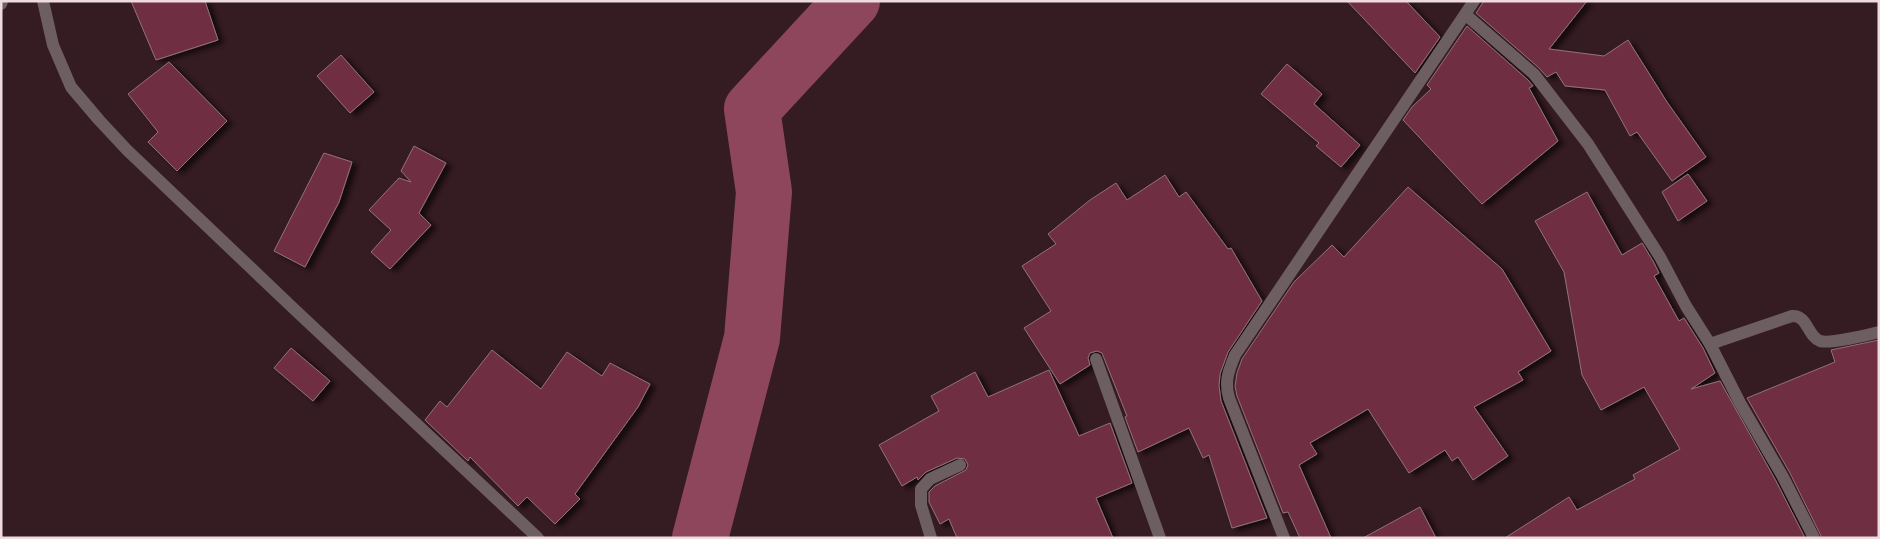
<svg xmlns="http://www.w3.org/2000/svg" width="1880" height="539" viewBox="0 0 1880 539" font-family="'Alegreya Sans',sans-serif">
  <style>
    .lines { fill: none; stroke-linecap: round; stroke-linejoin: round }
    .river { stroke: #8d465b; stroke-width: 56 }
    .building { fill: #702d42; stroke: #93727a; filter: url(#shadow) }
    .minor { stroke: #6d5e61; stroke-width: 12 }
  </style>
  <defs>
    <filter id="shadow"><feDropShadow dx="5.5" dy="3" stdDeviation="2.5" flood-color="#0009"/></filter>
  </defs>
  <rect width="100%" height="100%" fill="#351b22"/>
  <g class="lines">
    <polyline class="river" points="700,538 752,338 764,192 752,109 852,1"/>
  </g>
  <g class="building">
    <polygon points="131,1 205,1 218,40 156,60"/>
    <polygon points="1347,1 1406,1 1440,37 1415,73"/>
    <polygon points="1484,1 1587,1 1549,49 1604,56 1628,40 1667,102 1706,157 1672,181 1637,132 1630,136 1605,90 1565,86 1556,72 1547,77 1539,68 1476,13"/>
    <polygon points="1467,26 1528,80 1533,86 1529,88 1558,141 1482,204 1403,120 1412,107 1431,89 1427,85"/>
    <polygon points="341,55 374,92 350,113 317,76"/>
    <polygon points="169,62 227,121 177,171 148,142 158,132 128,94"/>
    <polygon points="1287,64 1322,94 1314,104 1360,145 1341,167 1316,146 1319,143 1261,94"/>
    <polygon points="414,146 446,163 419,213 431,225 390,269 371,252 391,230 369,210 399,178 411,182 401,171"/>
    <polygon points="324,153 352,162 339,202 305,267 274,251"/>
    <polygon points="1688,174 1707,201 1678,221 1662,192"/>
    <polygon points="1165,175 1179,197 1186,192 1228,249 1231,248 1262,301 1228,352 1220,374 1219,386 1221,401 1267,518 1232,528 1209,455 1203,458 1189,428 1138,452 1125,417 1127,416 1102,353 1097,351 1090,353 1088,358 1090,365 1060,384 1024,328 1051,311 1022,266 1056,244 1048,234 1090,200 1116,183 1127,200"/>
    <polygon points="1408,187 1502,269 1551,351 1518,372 1523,380 1474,407 1508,456 1473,480 1458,457 1452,461 1445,450 1409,473 1368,409 1310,443 1317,454 1299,465 1331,538 1300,538 1288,512 1283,513 1237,396 1235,386 1237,373 1242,359 1294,282 1332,245 1344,257"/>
    <polygon points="1587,192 1622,255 1642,243 1653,261 1659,273 1654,276 1679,321 1684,318 1703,348 1715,373 1691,389 1720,381 1776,481 1805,538 1505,538 1569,497 1577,510 1635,479 1633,475 1680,449 1644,387 1601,410 1582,375 1564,272 1535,221"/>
    <polygon points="1879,340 1879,538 1822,538 1790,473 1747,398 1835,362 1831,350"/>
    <polygon points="291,348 330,381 313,401 274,368"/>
    <polygon points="492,350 541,389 567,352 602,376 610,363 650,384 638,407 575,494 580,499 555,524 527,497 518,506 470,457 468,461 425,420 440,401 447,407"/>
    <polygon points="1049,370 1079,436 1110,423 1132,483 1096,498 1113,538 957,538 949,519 940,524 929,502 929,492 935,486 966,470 968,465 965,459 957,458 926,472 918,480 917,477 902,486 879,445 939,411 931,396 975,372 988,397"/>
    <polygon points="1420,507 1436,538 1363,538"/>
  </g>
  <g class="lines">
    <g class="minor">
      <polyline points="43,1 53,45 71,87 99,120 127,150 293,308 538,538"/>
      <polyline points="1,4 2,1"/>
      <polyline points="1466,15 1534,74 1588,144 1660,257 1686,306 1710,344 1740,403 1783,477 1814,538"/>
      <path d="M1710 344 1792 316C1808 315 1807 336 1820 341 1829 344 1868 335 1879 332"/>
      <polyline points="1096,359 1160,538"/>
      <polyline points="931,538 921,505 921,489 930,479 960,465"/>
      <path d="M1284 538 1229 398C1224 381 1229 370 1235 355L1474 1"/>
    </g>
  </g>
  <rect width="1880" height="539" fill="none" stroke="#eedbdf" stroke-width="5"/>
</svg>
